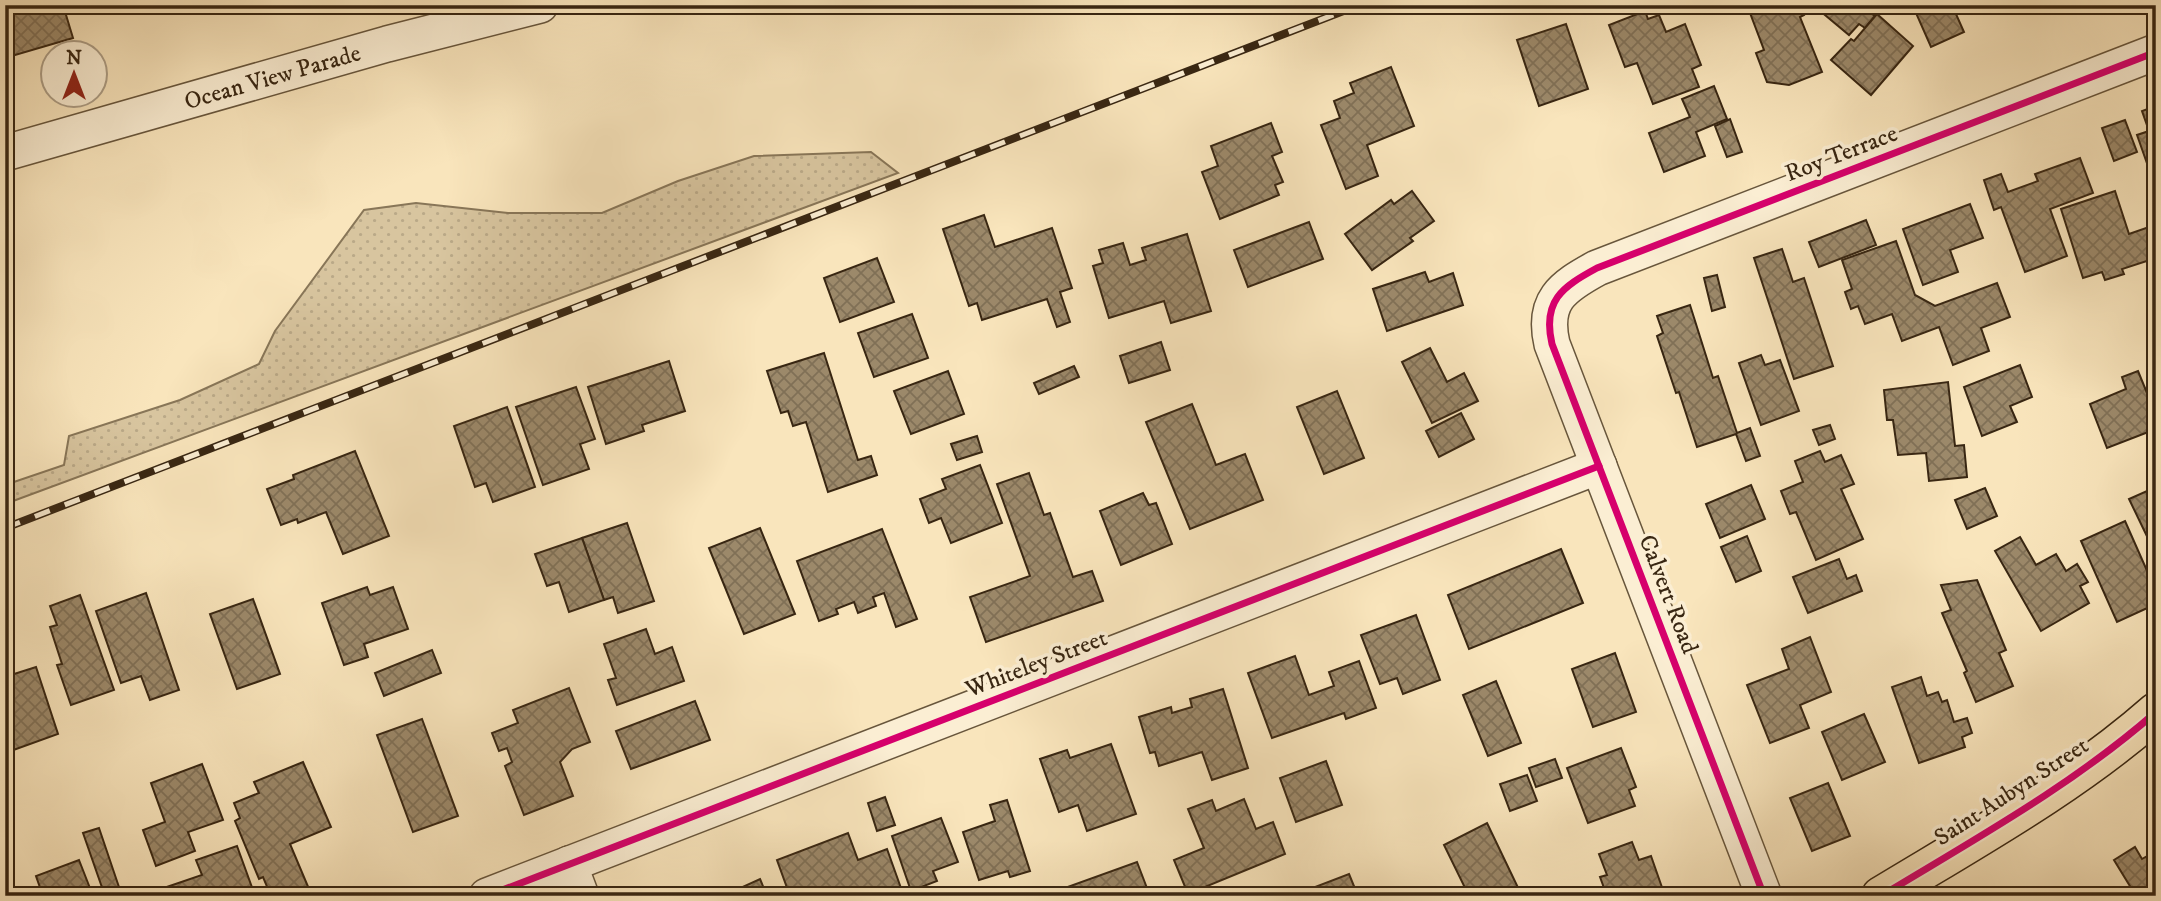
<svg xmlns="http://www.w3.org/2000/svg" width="2161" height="901" viewBox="0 0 2161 901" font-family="'IM FELL DW Pica',serif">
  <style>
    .grass { fill: url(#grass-dots); stroke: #887658; stroke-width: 2 }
    .building { fill: url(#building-cross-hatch); stroke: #382612; stroke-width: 2 }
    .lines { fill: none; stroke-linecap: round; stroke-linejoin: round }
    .minor-casing { stroke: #68563c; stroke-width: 38 }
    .highway-casing { stroke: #382612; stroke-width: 41 }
    .minor { stroke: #fbeed3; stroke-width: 35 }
    .highway { stroke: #f9e5bc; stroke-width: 38 }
    .rail-casing { stroke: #382612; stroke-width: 8 }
    .rail { stroke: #fbeed3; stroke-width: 5; stroke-dasharray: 16; stroke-linecap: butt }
    .cycleway-casing { stroke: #fbeed3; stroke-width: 11 }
    .cycleway { stroke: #d6006c; stroke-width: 7 }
    .labels { text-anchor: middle; stroke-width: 7; stroke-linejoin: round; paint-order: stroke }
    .street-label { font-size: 24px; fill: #382612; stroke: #fbeed3 }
  </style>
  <defs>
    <pattern id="grass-dots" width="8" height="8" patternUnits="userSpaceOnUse" patternTransform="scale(1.75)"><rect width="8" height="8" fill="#d8c59f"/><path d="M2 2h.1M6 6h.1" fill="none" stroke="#baa988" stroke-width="1.8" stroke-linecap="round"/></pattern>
    <pattern id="building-cross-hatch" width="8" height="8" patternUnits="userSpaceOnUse" patternTransform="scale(1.75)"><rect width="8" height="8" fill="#9c896a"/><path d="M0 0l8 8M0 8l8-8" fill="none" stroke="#807056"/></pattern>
  </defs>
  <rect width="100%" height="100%" fill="#f9e5bc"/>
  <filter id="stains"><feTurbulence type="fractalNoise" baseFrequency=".00286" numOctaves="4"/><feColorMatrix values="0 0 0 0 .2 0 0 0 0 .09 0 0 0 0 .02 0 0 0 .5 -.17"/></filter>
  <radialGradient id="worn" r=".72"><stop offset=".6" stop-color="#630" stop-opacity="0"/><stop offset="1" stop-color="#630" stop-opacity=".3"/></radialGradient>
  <g class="grass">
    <polygon points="871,152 898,173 5,504 5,485 64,465 69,436 180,400 259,364 275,331 364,210 416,203 508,213 602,213 678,181 754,156"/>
    <polygon points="5,349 11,371 5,418"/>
  </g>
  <g class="building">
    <polygon points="5,5 63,5 73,38 5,58"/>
    <polygon points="1747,5 1800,5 1804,15 1800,17 1822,72 1789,85 1767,82 1756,53 1764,50"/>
    <polygon points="1813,5 1874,5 1868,11 1875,16 1865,28 1859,24 1849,35"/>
    <polygon points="1932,5 1952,5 1964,32 1931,47 1916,13"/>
    <polygon points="1645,11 1648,19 1659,15 1666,32 1685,24 1701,65 1692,69 1699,87 1653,104 1637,63 1625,67 1609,25"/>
    <polygon points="1877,14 1913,46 1871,95 1831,60 1851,39 1854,41"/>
    <polygon points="1566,24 1588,89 1539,106 1517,40"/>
    <polygon points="1391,67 1414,126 1367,145 1378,176 1346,189 1321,125 1340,118 1334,101 1354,93 1350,83"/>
    <polygon points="1714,86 1727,119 1696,132 1705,156 1664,172 1649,133 1690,117 1682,99"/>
    <polygon points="2156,106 2156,189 2137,135 2149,131 2142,111"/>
    <polygon points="1730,119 1742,152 1727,157 1715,126"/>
    <polygon points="2125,120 2137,152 2114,161 2102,128"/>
    <polygon points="1271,123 1282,152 1272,156 1283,182 1275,185 1279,195 1220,219 1202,172 1218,166 1211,146"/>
    <polygon points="2080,158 2093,193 2050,209 2067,256 2025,272 2001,207 1994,210 1984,180 2001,174 2008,192 2038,181 2035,174"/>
    <polygon points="1412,191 1434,221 1410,238 1413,241 1372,270 1345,234 1391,200 1394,204"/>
    <polygon points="2115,191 2129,234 2149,227 2156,247 2156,258 2122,269 2124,274 2105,280 2102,272 2083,278 2061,209"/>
    <polygon points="1970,204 1983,238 1950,250 1958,272 1923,285 1903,229"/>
    <polygon points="984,215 995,247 1052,228 1072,288 1060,292 1070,322 1057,327 1047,299 982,320 977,303 969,306 943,229"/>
    <polygon points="1866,220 1876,245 1819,267 1809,242"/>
    <polygon points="1309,222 1323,259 1248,287 1234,250"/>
    <polygon points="1187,234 1211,311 1171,323 1164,301 1109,318 1093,266 1103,263 1099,250 1123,243 1130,265 1146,260 1142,248"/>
    <polygon points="1896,241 1915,295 1935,306 1997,283 2010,317 1981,328 1989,351 1953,365 1939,327 1902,341 1892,314 1865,324 1858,306 1851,309 1845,292 1852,289 1842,260"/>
    <polygon points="1782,249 1793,282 1804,278 1833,366 1794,379 1754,258"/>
    <polygon points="877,258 894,302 840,322 824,278"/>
    <polygon points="1425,272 1429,282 1453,273 1463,305 1387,331 1373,289"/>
    <polygon points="1717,275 1725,307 1712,311 1704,278"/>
    <polygon points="1690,305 1713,378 1718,376 1737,433 1750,428 1760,456 1746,461 1736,434 1697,447 1679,392 1676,393 1657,336 1663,333 1657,316"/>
    <polygon points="912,314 928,358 874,377 858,333"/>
    <polygon points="1161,342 1170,370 1129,383 1120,356"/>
    <polygon points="1430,348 1447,382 1464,373 1478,401 1432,423 1402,362"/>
    <polygon points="824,353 858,460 871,456 877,475 828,492 806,422 793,426 788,411 781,413 767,371"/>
    <polygon points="1761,355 1765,365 1780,360 1799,411 1761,425 1739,363"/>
    <polygon points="669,361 685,411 642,425 644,431 606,444 588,387"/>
    <polygon points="2020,365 2032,397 2010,406 2017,422 1982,436 1964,387"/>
    <polygon points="1074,366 1079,377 1039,394 1034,383"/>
    <polygon points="948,371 964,414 911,434 894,391"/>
    <polygon points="2138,371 2156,415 2156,429 2107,448 2090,404 2126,389 2122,377"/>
    <polygon points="1948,382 1955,446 1964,445 1967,477 1929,481 1926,453 1898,455 1893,420 1887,420 1884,390"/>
    <polygon points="576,387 595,439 580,444 589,469 543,485 516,407"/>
    <polygon points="1337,391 1364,458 1324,474 1297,407"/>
    <polygon points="1192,404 1216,465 1245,454 1263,500 1190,529 1146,422"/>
    <polygon points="507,407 535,487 493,502 486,483 475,487 454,426"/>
    <polygon points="1461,413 1474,439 1439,457 1426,431"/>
    <polygon points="1830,425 1835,439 1819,445 1813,430"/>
    <polygon points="977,436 982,452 957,460 951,444"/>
    <polygon points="355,451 389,536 343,554 326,512 298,523 297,519 281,525 267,489 294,479 293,475"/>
    <polygon points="1820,451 1825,462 1841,455 1854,484 1841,489 1863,539 1816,560 1796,512 1790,514 1781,491 1803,482 1795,461"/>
    <polygon points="980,465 1002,523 951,543 941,518 929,523 920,499 946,489 942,479"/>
    <polygon points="1029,473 1044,515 1050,513 1073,577 1092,571 1103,601 986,642 970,597 1030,576 997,484"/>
    <polygon points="1751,485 1765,519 1720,538 1706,504"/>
    <polygon points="2156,487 2156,555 2129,499"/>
    <polygon points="1985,488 1997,516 1967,529 1955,500"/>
    <polygon points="1143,493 1149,505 1156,503 1172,544 1121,565 1100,511"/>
    <polygon points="2125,521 2156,591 2156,604 2117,622 2081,541"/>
    <polygon points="627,523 654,601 618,613 613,597 604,600 582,538"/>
    <polygon points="760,528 795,614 744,634 709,548"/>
    <polygon points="882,529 917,619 896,627 884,593 873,597 876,606 858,613 854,602 836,609 838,614 819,621 797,561"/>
    <polygon points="1747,536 1761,571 1736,582 1721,547"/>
    <polygon points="2020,537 2036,565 2056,554 2066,571 2077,564 2088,582 2080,586 2089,603 2041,631 1995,551"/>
    <polygon points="582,538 604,600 569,612 559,582 547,586 535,554"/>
    <polygon points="1561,549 1583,603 1469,649 1448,595"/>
    <polygon points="1839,559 1847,579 1856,575 1862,591 1808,613 1793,577"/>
    <polygon points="1977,580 2006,650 1999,653 2013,686 1976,702 1964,673 1967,671 1942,613 1951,610 1941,585"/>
    <polygon points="367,587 370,595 393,587 408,629 364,644 368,657 344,665 322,603"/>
    <polygon points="146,593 179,690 150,700 141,676 121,683 96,611"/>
    <polygon points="80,595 114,690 71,705 57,665 62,664 50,627 57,625 50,606"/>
    <polygon points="253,599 280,674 237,689 210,614"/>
    <polygon points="1416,615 1440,680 1403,694 1397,678 1380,684 1361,635"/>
    <polygon points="646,629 655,654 672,647 684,681 617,705 608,680 616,678 604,644"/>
    <polygon points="1810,637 1831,692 1800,705 1809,728 1770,743 1747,685 1789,669 1782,649"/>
    <polygon points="432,650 441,673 384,696 375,673"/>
    <polygon points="1615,653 1636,712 1593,727 1572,669"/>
    <polygon points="1295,656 1309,695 1334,686 1329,672 1359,661 1376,708 1346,719 1344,713 1272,738 1248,673"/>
    <polygon points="5,660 11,675 36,667 58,734 5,753"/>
    <polygon points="1921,677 1927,696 1938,692 1942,702 1947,700 1954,722 1967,718 1972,733 1962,737 1965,747 1919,763 1892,687"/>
    <polygon points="1496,681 1521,743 1488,756 1463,695"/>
    <polygon points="569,688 590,742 572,749 560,762 573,796 524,815 505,766 512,762 507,748 499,751 492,733 518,723 513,710"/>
    <polygon points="1223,689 1248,768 1212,780 1202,752 1159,766 1155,752 1150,753 1139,717 1171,707 1172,713 1192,707 1190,699"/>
    <polygon points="695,701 710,740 631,769 616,731"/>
    <polygon points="1864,714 1885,762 1842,780 1822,732"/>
    <polygon points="422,719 458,816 413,832 377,735"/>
    <polygon points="1111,744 1136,814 1087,831 1078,805 1059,812 1040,759 1067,750 1070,758"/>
    <polygon points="1621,748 1636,787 1629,790 1635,806 1588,823 1567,768"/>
    <polygon points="1555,759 1562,778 1536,787 1529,768"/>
    <polygon points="1326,761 1342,805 1296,822 1280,778"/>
    <polygon points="303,762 331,827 290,844 309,889 292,896 271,896 263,877 259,879 235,821 240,818 234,803 259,793 254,782"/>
    <polygon points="202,764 223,820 188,832 195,851 156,866 143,830 165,822 151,783"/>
    <polygon points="1527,775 1537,801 1510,811 1500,784"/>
    <polygon points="1828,783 1850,836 1812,851 1790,798"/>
    <polygon points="885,797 895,825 877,831 868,803"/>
    <polygon points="1244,799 1256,829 1273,822 1285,854 1188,894 1174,860 1204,848 1188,809 1212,800 1216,811"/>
    <polygon points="1007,800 1030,871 1010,877 1008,871 979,880 963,832 995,821 990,805"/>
    <polygon points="941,818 958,862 933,871 937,881 911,891 892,836"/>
    <polygon points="1487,823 1522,896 1469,896 1444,845"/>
    <polygon points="99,828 122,896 105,896 83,833"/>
    <polygon points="848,833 858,860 887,849 902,891 891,896 861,896 859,888 838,896 790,896 777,860"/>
    <polygon points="1632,842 1639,860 1651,856 1665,896 1607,896 1600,877 1607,875 1599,854"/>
    <polygon points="237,846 254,893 246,896 163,896 161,889 202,875 196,860"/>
    <polygon points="2135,847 2142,859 2156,851 2156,896 2136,896 2114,860"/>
    <polygon points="79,860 93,896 43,896 36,876"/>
    <polygon points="1137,862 1150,896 1049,896 1048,894"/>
    <polygon points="1349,874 1358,896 1319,896 1315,887"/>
    <polygon points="760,879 767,896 739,896 736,890"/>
    <polygon points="721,890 723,896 704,896"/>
  </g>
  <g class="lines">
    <defs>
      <g id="minor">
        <path id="s1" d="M5 153 387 44 540 5"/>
        <polyline points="569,864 581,896"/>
        <polyline points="487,896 1599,466"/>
        <path d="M1764 896 1552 344C1542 301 1562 287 1597 268L2156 52"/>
      </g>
      <path id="highway" d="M1881 896C1975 839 2073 785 2156 712"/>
    </defs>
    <use href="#minor" class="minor-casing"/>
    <use href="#highway" class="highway-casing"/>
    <use href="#minor" class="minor"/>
    <use href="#highway" class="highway"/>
    <defs>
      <polyline id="rail" points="5,528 1359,5"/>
    </defs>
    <use href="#rail" class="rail-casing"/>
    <use href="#rail" class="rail"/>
    <defs>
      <g id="cycleway">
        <polyline points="487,896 1599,466"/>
        <path d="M1764 896 1552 344C1542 301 1562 287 1597 268L2156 52"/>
        <path d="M1881 896C1975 839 2073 785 2156 712"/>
      </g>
    </defs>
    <use href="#cycleway" class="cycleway-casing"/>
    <use href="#cycleway" class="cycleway"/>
  </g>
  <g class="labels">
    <g class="street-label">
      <text dy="8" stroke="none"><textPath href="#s1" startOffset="278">Ocean View Parade</textPath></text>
      <text transform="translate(1841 153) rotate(-21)" y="8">Roy Terrace</text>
      <text transform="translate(1669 594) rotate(69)" y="8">Calvert Road</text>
      <text transform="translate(1036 663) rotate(-21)" y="8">Whiteley Street</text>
      <text transform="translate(2011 791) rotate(-33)" y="8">Saint Aubyn Street</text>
    </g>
  </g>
  <rect width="2161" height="901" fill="none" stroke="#f9e5bc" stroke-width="28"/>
  <rect x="7" y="7" width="2147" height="887" fill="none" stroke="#382612" stroke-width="3.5"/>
  <rect x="14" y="14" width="2133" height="873" fill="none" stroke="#382612" stroke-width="2"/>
  <g transform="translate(74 74)"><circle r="33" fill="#fbeed3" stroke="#ad9e86" stroke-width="2"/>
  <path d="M0-5L12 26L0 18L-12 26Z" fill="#8f2418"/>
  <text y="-10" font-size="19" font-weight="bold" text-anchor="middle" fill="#382612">N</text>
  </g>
  <rect width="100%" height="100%" filter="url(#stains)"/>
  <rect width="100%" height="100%" fill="url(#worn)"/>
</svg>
